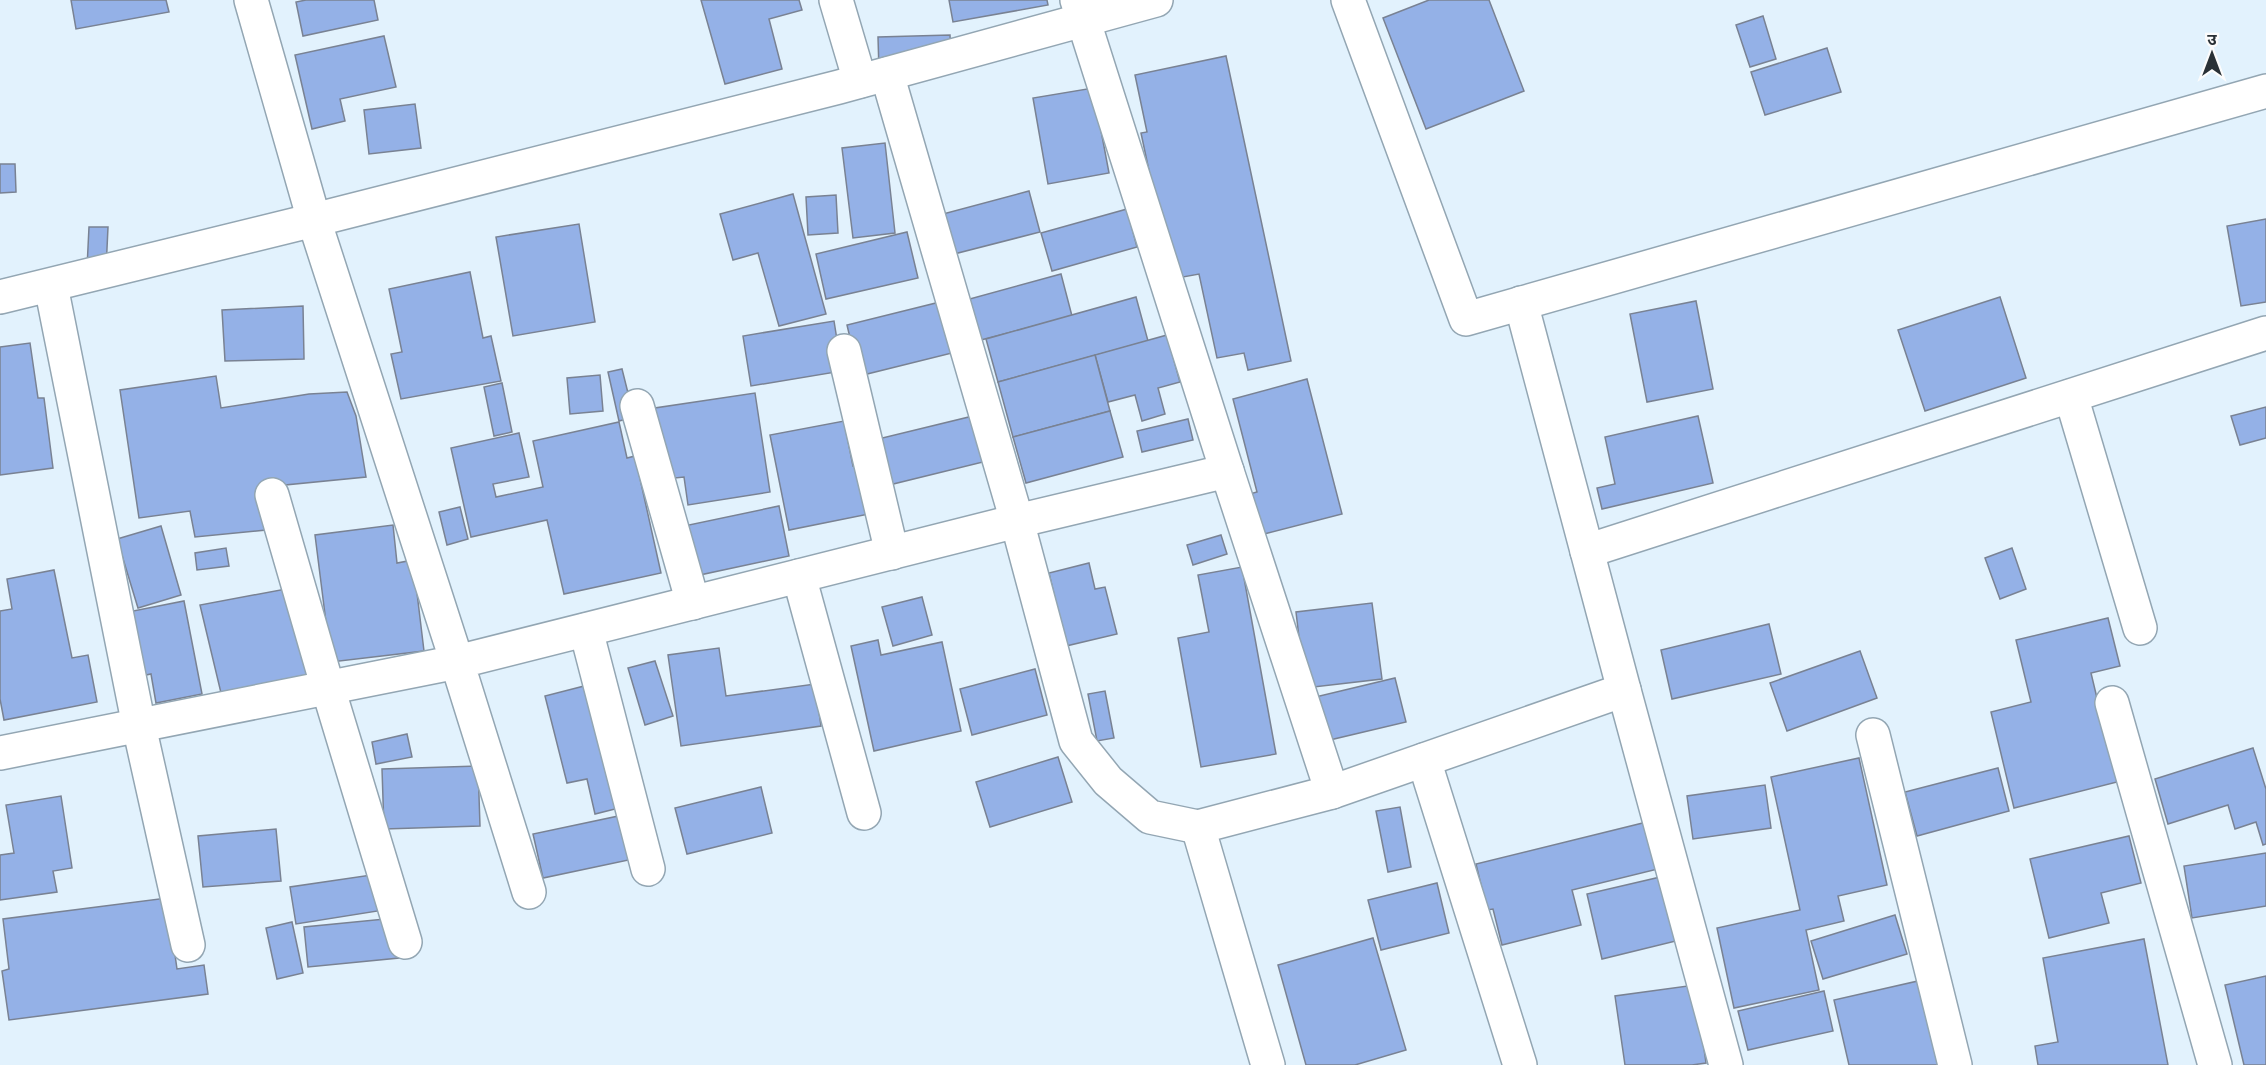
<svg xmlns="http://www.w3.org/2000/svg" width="2266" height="1065" viewBox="0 0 2266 1065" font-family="'DejaVu Sans','Noto Sans Devanagari',sans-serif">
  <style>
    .building { fill: #94b1e7; stroke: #798293; stroke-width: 1.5 }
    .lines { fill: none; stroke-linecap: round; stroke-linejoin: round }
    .minor-casing { stroke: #93a6b3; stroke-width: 36 }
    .minor { stroke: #fff; stroke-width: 33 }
  </style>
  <rect width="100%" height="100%" fill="#e2f2fd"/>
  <g class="building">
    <polygon points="71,0 166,0 169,12 76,29"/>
    <polygon points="306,0 374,0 378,20 303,36 296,2"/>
    <polygon points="701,0 799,0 802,10 769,19 782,69 725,84"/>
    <polygon points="949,0 1047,0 1048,5 953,22"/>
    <polygon points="1429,0 1489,0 1524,91 1426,129 1383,18"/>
    <polygon points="1763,16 1776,59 1750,67 1736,25"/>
    <polygon points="950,35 951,59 879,71 878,37"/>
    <polygon points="384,36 396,87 340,99 345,121 312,129 295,55"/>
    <polygon points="1827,48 1841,92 1765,115 1751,72"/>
    <polygon points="1226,56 1291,361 1248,370 1244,353 1217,358 1199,274 1172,279 1141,133 1147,132 1135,75"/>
    <polygon points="1093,88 1109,173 1048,184 1033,98"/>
    <polygon points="415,104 421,148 369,154 364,110"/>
    <polygon points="885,143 895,233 853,238 842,148"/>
    <polygon points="0,164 15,164 16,192 0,193"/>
    <polygon points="1029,191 1040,232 954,254 943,214"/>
    <polygon points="793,194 826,314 779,326 758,253 733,260 720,214"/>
    <polygon points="836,195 838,233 808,235 806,197"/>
    <polygon points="1127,209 1137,247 1052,271 1041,233"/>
    <polygon points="2266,219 2266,302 2241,306 2227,226"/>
    <polygon points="579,224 595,322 513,336 496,237"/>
    <polygon points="89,227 108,227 106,270 87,268"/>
    <polygon points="907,232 918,278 826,299 816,254"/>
    <polygon points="470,272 483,338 491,336 501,381 401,399 391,354 402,352 389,289"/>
    <polygon points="1061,274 1072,316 977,341 966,300"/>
    <polygon points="1136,297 1148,341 998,382 986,339"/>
    <polygon points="2000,297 2026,378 1925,411 1898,330"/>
    <polygon points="944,301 956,352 859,376 847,325"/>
    <polygon points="1696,301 1713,389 1647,402 1630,314"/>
    <polygon points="303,306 304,359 225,361 222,310"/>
    <polygon points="834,321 842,371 751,386 743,336"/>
    <polygon points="1167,335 1180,382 1158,388 1165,414 1142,421 1135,395 1108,402 1095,355"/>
    <polygon points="30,343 38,398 44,398 53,468 0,475 0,347"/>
    <polygon points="1095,355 1110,411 1013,437 998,382"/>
    <polygon points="622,369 634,417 619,421 608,372"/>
    <polygon points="600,375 603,411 570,414 567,378"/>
    <polygon points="216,376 221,408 309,394 347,392 356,416 366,477 265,487 266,530 195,537 190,511 139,518 120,390"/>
    <polygon points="1307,379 1342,514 1256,536 1246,495 1257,492 1233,399"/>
    <polygon points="502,383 512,432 494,436 484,387"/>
    <polygon points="755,393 770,492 688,505 684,477 665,479 655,408"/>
    <polygon points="2266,407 2266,438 2240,445 2231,416"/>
    <polygon points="1110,411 1123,457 1026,483 1013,437"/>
    <polygon points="973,416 987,461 885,486 874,440"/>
    <polygon points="1698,416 1713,483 1602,509 1597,488 1615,484 1605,437"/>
    <polygon points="1188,419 1193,440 1142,452 1137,431"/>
    <polygon points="844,421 853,466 865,463 874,513 789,530 770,435"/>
    <polygon points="619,422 627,458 635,456 661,573 564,594 547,520 471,537 451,448 519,433 529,477 493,484 496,497 543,487 533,441"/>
    <polygon points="779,506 789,556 695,576 684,526"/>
    <polygon points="460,507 468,539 447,545 439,512"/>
    <polygon points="393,525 397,563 413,560 424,651 331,662 315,535"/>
    <polygon points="161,526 181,595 138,608 117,539"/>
    <polygon points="1221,535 1227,554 1193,565 1187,545"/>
    <polygon points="226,548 229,566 197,570 195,553"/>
    <polygon points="2012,548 2026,589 2000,599 1985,558"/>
    <polygon points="1089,563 1095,589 1105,587 1117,634 1066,646 1049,573"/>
    <polygon points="1242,567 1276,754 1201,767 1178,638 1209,632 1198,575"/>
    <polygon points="54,570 72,658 88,655 97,702 4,720 0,699 0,611 12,609 7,579"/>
    <polygon points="291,588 309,676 221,693 200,605"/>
    <polygon points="922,597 932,635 893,646 882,607"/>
    <polygon points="184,601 202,694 156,703 151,674 141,676 128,612"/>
    <polygon points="1372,603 1382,679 1305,688 1296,612"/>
    <polygon points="2108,618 2120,666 2091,673 2117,782 2014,808 1991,712 2031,702 2016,640"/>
    <polygon points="1769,624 1781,674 1672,699 1661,650"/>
    <polygon points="878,640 881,655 942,642 961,731 874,751 851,646"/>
    <polygon points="719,648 726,696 815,684 821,726 681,746 668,655"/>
    <polygon points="1860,651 1877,698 1787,731 1770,683"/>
    <polygon points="655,661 673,716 645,725 628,668"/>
    <polygon points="1035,669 1047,715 972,735 960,689"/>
    <polygon points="1395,678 1406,722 1317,743 1307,699"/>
    <polygon points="592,684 623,807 595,814 587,779 567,783 545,696"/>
    <polygon points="1105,691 1114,738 1097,741 1088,694"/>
    <polygon points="407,734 412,757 376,764 372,742"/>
    <polygon points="2253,748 2266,789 2266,844 2263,845 2256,822 2235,829 2228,805 2168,824 2155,779"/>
    <polygon points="1058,757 1072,802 990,827 976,782"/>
    <polygon points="1859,758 1887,885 1838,896 1844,921 1806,930 1819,990 1734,1008 1717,928 1800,910 1771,777"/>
    <polygon points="478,766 480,826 384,829 382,769"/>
    <polygon points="1998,768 2009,811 1917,836 1905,792"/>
    <polygon points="1765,785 1771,828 1693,839 1687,796"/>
    <polygon points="761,787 772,833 687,854 675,808"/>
    <polygon points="61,796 72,868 53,871 57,892 0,900 0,855 14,853 6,805"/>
    <polygon points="1400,807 1411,867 1388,872 1376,811"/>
    <polygon points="628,814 638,858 543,878 533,834"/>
    <polygon points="1655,820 1666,867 1572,890 1581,925 1502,945 1493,909 1487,910 1476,864"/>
    <polygon points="276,829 281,881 203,887 198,836"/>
    <polygon points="2129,836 2141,883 2101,893 2109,923 2049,938 2030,859"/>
    <polygon points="2266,853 2266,906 2192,918 2184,866"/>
    <polygon points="378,874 384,910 296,924 290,887"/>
    <polygon points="1669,875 1684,939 1602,959 1587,894"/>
    <polygon points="1437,883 1449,933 1381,950 1368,900"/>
    <polygon points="167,898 177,969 204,965 208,994 9,1020 2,971 9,969 3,919"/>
    <polygon points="1895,915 1907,954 1823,979 1811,941"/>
    <polygon points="395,918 399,958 308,967 304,927"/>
    <polygon points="292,922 303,973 277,979 266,928"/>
    <polygon points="1373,938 1406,1050 1355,1065 1306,1065 1278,965"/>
    <polygon points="2144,939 2168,1065 2038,1065 2035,1046 2058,1042 2043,958"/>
    <polygon points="2266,976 2266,1065 2244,1065 2225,985"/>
    <polygon points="1918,981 1944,1065 1849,1065 1834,1000"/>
    <polygon points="1695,985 1706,1063 1692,1065 1625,1065 1615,996"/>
    <polygon points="1824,991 1833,1031 1748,1050 1738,1011"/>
  </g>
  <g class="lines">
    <defs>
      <g id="minor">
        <polyline points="836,0 860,81"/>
        <polyline points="1348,0 1466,319 2266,91"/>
        <polyline points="887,74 1017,521 1076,741 1108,781 1150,817 1198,827"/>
        <polyline points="51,286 139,726 188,945"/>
        <polyline points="0,297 314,220 839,87 1156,0"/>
        <polyline points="844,351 892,553"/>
        <polyline points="2071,396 2140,628"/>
        <polyline points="637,406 693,603"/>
        <polyline points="1227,471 1332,792 1624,690 1521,303"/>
        <polyline points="272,495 328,688 405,942"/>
        <polyline points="1587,551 2266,333"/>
        <polyline points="799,576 864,813"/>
        <polyline points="586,630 648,869"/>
        <polyline points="1624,690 1726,1065"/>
        <polyline points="2112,703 2215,1065"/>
        <polyline points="1873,735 1955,1065"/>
        <polyline points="0,753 457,662 314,220 251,0"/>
        <polyline points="1424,760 1520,1065"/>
        <polyline points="529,892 457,662 1017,521 1227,471 1077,0"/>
        <polyline points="1268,1065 1198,827 1332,792"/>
      </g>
    </defs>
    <use href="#minor" class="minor-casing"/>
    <use href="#minor" class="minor"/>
  </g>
  <g transform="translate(2212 54)" stroke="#fcfcfc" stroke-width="4.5" paint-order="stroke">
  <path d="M0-4.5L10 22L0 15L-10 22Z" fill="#2a3136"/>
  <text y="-9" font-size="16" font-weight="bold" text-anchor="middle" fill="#2a3136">उ</text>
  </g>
</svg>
